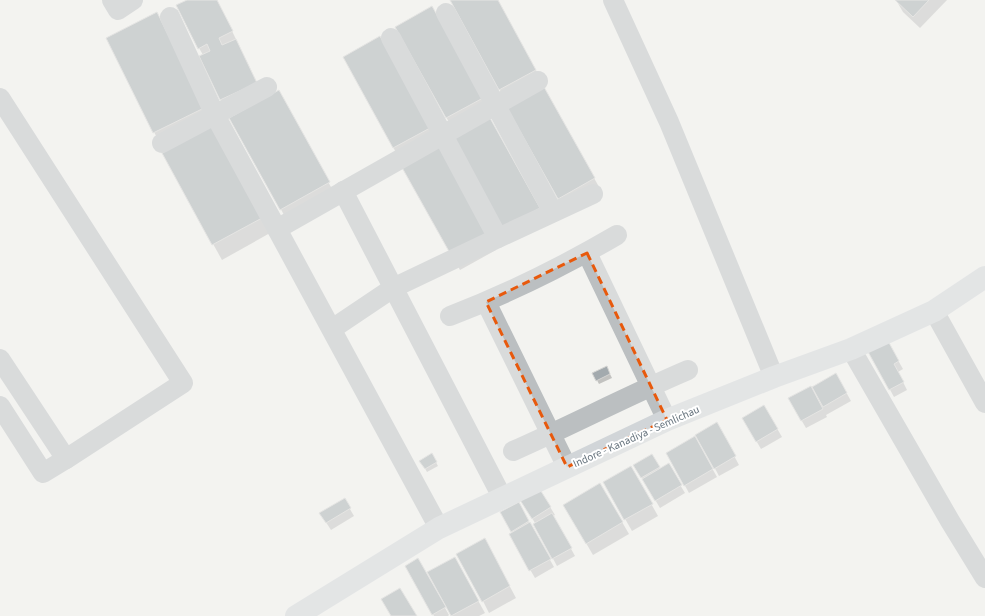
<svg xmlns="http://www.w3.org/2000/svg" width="985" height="616" viewBox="0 0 985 616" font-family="'Source Sans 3',sans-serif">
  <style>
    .shadow { fill: #0003 }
    .building { fill: #a3aaae; stroke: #d5d5d3 }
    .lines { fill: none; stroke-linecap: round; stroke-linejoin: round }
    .street { stroke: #bbbfc1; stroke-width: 20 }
    .secondary { stroke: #d1d5d8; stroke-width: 22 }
    .marked { fill: none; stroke: #e8590c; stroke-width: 3; stroke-dasharray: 8 5; stroke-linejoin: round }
    .labels { text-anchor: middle; stroke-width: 4; stroke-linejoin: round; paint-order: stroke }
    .street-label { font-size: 11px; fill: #66737d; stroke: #fff }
  </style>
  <rect width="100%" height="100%" fill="#f3f3f0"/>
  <g class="shadow">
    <polygon points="189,0 217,0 265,99 287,107 337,198 289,224 221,100 201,56 203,55 199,48"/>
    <polygon points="451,0 498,0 544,85 508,105"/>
    <polygon points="896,0 947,0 920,28 903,12"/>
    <polygon points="432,7 491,113 455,133 396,27"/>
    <polygon points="157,14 212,123 162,147 154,132"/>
    <polygon points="379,38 496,250 460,270 344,57"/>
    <polygon points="552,103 603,194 567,213 558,198"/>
    <polygon points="211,127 270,233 222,260 163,154"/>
    <polygon points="887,341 903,369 898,372 907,390 894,397 869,351"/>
    <polygon points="608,370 612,378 599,384 593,373"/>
    <polygon points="836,374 851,401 826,415 827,417 806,428 789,399"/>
    <polygon points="764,406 782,437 761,449 743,418"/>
    <polygon points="717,424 739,465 719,476 697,435"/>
    <polygon points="695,438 717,477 689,493 667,453"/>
    <polygon points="432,455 438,466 427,472 421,461"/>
    <polygon points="652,455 660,470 668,465 685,493 660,508 635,466"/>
    <polygon points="631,468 658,516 632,531 604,482"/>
    <polygon points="600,484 629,534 593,555 564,505"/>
    <polygon points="539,489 555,515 553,516 575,556 557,566 534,524 535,523 526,508"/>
    <polygon points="344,499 354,516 331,530 320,513"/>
    <polygon points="518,503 554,567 535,578 510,535 513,533 502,513"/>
    <polygon points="491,551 516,598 489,613 483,601"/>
    <polygon points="418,560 449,615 448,616 434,616 407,566"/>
    <polygon points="461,570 485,613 479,616 452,616 429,573"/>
  </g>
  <g class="building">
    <polygon points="187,0 217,0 233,31 219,38 222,45 236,39 257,83 220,100 199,56 210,51 207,44 198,49 176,5"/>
    <polygon points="450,0 498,0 536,70 499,90"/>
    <polygon points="895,0 929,0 913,17"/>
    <polygon points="432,6 483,98 446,118 395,27"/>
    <polygon points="157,12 204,108 153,133 106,38"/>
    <polygon points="380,36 430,128 393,148 343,57"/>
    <polygon points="544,87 595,178 558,199 507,108"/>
    <polygon points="279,90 330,182 280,210 229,118"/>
    <polygon points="490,118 540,208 503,229 453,138"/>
    <polygon points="212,126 262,218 212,245 162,153"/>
    <polygon points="438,143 488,235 451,255 400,164"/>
    <polygon points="887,339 899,361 894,364 904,382 889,390 867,350"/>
    <polygon points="607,366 610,374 596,381 592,373"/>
    <polygon points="836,373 847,393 823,407 812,387"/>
    <polygon points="811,386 823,409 801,421 788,398"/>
    <polygon points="764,405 778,429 756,442 742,418"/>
    <polygon points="717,422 736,456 714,469 695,435"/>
    <polygon points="695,436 713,469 684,486 666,453"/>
    <polygon points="432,453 437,462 425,469 419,461"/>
    <polygon points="652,454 660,467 641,478 633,465"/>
    <polygon points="669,463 682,485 655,501 642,479"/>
    <polygon points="631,466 653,504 624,520 603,482"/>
    <polygon points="600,483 623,522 586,544 563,505"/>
    <polygon points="539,488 551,507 532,519 520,500"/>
    <polygon points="345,498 351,508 326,523 319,513"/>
    <polygon points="519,502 529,521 511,532 500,512"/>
    <polygon points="552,513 572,548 552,559 533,524"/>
    <polygon points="530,522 551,559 529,571 509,534"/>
    <polygon points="485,538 510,586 482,602 456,554"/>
    <polygon points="455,557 479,601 451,616 427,572"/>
    <polygon points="418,558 446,607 432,615 405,566"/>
    <polygon points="400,588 417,616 391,616 381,599"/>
  </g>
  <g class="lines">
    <g class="street">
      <polyline points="112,0 118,10 133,0"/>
      <polyline points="613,0 669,122 774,377"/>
      <polyline points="446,13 553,212"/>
      <polyline points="170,17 215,115 277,229"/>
      <polyline points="391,38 498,238"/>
      <polyline points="0,98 183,383 66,459 0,359"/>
      <polyline points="162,143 267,87"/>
      <polyline points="343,191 502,497"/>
      <polyline points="587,253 667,420"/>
      <polyline points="486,302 567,467"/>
      <polyline points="934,311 985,403"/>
      <path d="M450 316C507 294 564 266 617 235"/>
      <polyline points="332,329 393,288 498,238 593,194"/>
      <polyline points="851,349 950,521 985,578"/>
      <polyline points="0,406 43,473 66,459"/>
      <path d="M513 451C572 425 629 395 688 370"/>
      <polyline points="439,528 277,229 538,81"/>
    </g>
    <polyline class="secondary" points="296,616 439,528 667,420 774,377 851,349 934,311 985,277"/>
  </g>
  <path d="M0 0H985V616H0ZM587 253 667 420 567 467 486 302Z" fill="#f3f3f0" fill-opacity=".55" fill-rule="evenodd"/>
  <path class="marked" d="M587 253 667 420 567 467 486 302Z"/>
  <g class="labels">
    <g class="street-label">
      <text transform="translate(636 436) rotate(-24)" y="4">Indore - Kanadiya - Semlichau</text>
    </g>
  </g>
</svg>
